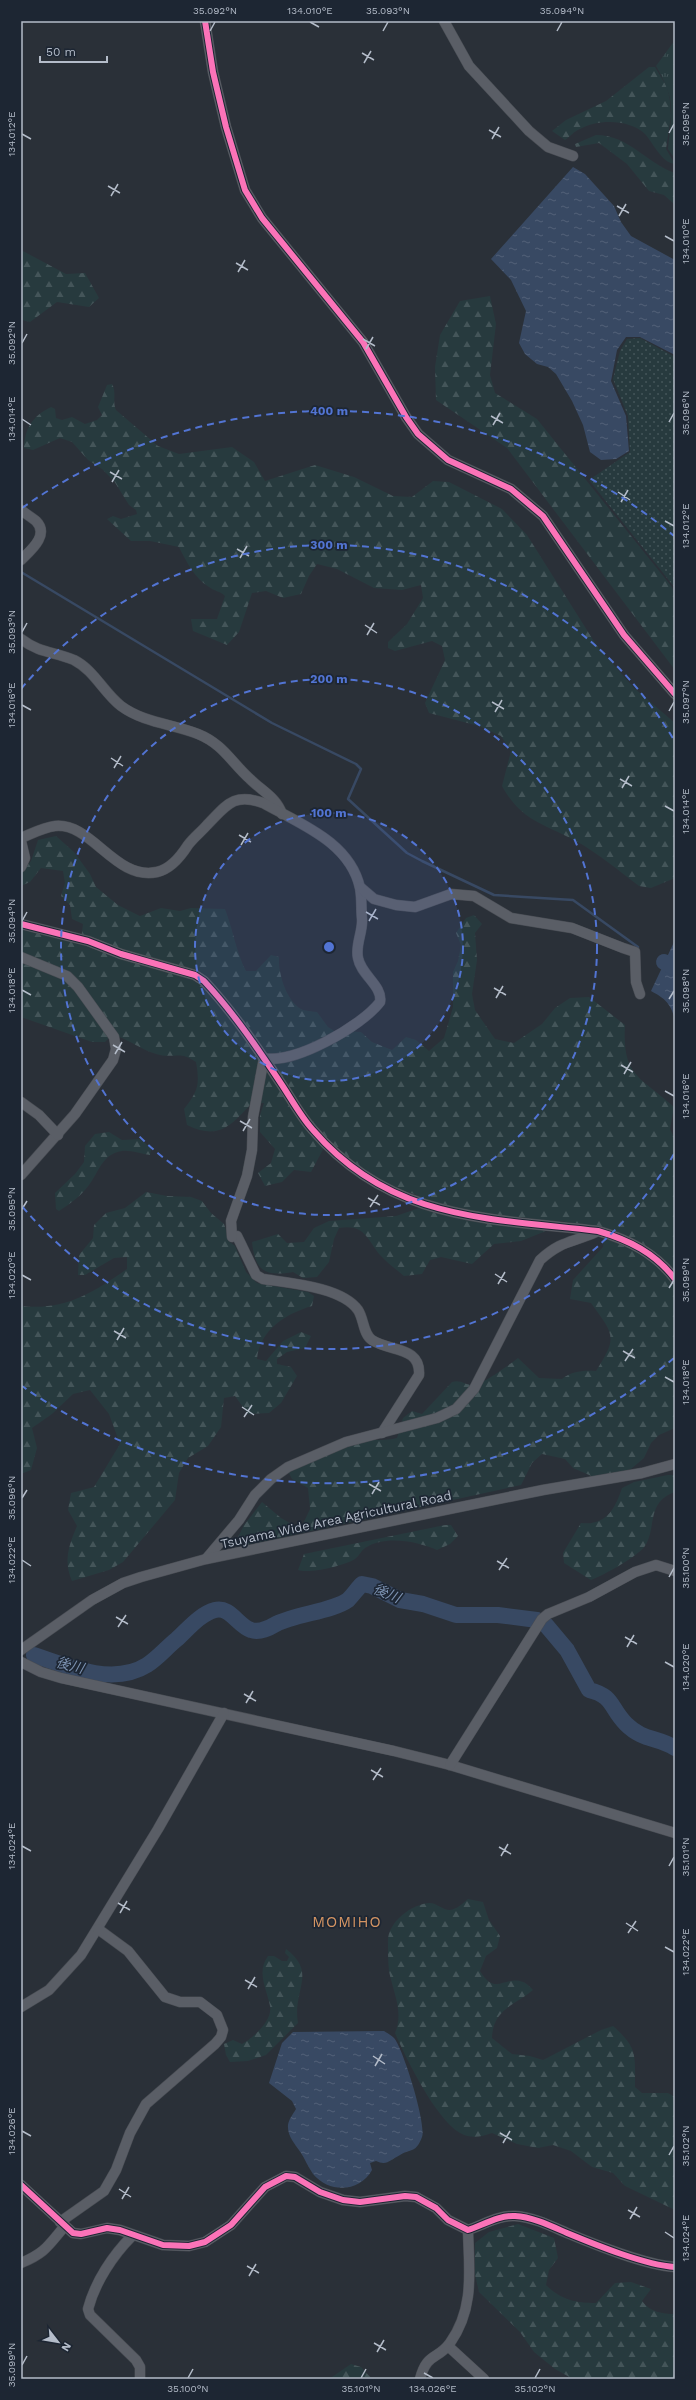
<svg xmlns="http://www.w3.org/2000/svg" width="696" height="2400" viewBox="0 0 696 2400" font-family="'Work Sans','Noto Sans JP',sans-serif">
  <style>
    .grass { fill: url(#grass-dots) }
    .forest { fill: url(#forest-firs) }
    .park { fill: url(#park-tufts) }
    .water { fill: url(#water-ripples) }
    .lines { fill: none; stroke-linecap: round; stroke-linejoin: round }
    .stream { stroke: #384963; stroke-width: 2.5 }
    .river { stroke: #384963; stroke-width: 16 }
    .minor-casing { stroke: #484c53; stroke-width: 11 }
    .minor { stroke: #5a5e66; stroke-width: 10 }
    .cycleway-casing { stroke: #1d2633; stroke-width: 8 }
    .cycleway { stroke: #fb73b8; stroke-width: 6 }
    .ticks { fill: none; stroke: #b4bcc9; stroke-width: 1.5 }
    .ring { fill: none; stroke: #5274d3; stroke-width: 2; stroke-dasharray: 7 5 }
    .labels { text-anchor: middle; stroke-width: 3.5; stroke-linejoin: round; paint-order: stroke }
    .street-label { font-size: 13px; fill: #b4bcc9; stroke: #1d2633 }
    .water-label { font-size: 14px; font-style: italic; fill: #7c92b1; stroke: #1d2633 }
    .quarter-label { font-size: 15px; letter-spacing: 1px; fill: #d59563; stroke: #1d2633 }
    .centre { fill: #5274d3; stroke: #1d2633; stroke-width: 2 }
    .ring-label { font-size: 12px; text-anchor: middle; font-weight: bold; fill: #5274d3; stroke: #1d2633; stroke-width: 3.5; stroke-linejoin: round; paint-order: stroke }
    .neatline { fill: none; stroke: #b4bcc9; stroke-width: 1.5 }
    .ticks-label { font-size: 10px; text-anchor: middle; fill: #b4bcc9 }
  </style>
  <defs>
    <pattern id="grass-dots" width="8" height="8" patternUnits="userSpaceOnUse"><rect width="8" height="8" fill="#273a3e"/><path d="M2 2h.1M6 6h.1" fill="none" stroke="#445559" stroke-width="1.8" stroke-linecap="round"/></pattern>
    <pattern id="forest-firs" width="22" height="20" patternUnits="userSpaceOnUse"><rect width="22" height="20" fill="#273a3e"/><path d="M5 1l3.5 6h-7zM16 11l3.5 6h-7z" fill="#445559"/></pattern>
    <pattern id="park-tufts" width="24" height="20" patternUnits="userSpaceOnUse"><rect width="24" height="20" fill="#273a3e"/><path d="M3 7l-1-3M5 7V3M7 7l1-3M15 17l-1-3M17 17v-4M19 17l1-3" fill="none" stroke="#445559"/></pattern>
    <pattern id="water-ripples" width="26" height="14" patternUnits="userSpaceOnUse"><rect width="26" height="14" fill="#384963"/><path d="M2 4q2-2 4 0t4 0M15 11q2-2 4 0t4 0" fill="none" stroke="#526178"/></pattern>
  </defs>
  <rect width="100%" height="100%" fill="#2a3038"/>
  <polygon class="grass" points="640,338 675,357 675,588 589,480 630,452 628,416 613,379 620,351 627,339"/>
  <g class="forest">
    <path d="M649 67H655L667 87 670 101 671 116 666 149 675 164C662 163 653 143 645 134 629 119 598 119 580 129 574 131 570 137 565 140L552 131 566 120 606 101Z"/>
    <path d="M596 135C629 135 646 163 675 173V205L664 195 649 191 627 164 599 143 576 147 575 144Z"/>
    <polygon points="21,250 66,274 85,273 99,298 89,307 57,302 30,322 22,320"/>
    <polygon points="490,296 496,324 490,375 495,393 537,419 672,587 675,595 675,670 507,448 436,400 435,367 440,335 460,301"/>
    <path d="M112 384C117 393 112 401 116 410L158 446 179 454 232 447 254 462 265 481 315 465 354 477 393 496 412 497 433 481 449 482 502 509 527 535 597 646 634 688 675 723V878L651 888 639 886C619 871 599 854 576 841 544 824 521 821 502 786L511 751 501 736 479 726 429 713 425 703 445 660 442 646 432 641 395 651 388 648V642L407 624 423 598 421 585 402 590 374 588 337 569 317 564 309 576 301 594 283 598 266 591 252 593 239 632 227 645 193 631 191 619H217L225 596C220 591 214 591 209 587 195 579 186 561 179 547L150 541H131L107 519 113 516 121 519 137 514 136 510 129 505 114 481 102 469 88 460 72 442 60 438 33 450 24 448C25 427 33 416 51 407L55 409 56 418 62 420 72 417 85 424 97 420 102 415 98 407 107 385Z"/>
    <path d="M56 836 74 852 90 874 96 887 118 905 140 916 161 908 180 911 191 908 225 909C233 929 236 952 246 971H256L271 955 279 957C278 973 286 1000 301 1009 305 1011 312 1011 317 1012L328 1027 339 1034 348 1031 361 1032 372 1042 392 1050 406 1037 416 1040 429 1051 444 1038 453 1007V972L458 961 461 945 456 933 466 918 474 915 482 924 475 933 477 960 472 994 475 1010 495 1039 514 1043 542 1024 555 1008 570 998 589 997 625 1025C622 1077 640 1076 674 1107L670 1129 675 1139V1428L659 1435 651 1443 644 1458 631 1469 596 1478 573 1468 565 1459 542 1454 532 1463 521 1485 247 1545 237 1539 244 1525 262 1502 281 1518 297 1527 303 1524 310 1509 308 1488 292 1479 289 1473C305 1459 351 1440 373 1440 382 1440 388 1440 397 1438L403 1418 412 1411 422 1414 452 1382C461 1379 465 1385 473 1385 482 1385 510 1364 518 1358L539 1378 562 1379C572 1371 583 1370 596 1371 618 1337 614 1335 591 1303L570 1299 573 1280 603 1247 605 1229 561 1221 546 1231 521 1241 494 1244 472 1264 441 1257 430 1260 422 1274 404 1276C396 1269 387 1263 380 1255 366 1238 365 1224 339 1228L334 1239 329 1262 317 1277 303 1278 293 1272C265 1277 255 1271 252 1242L278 1234 287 1243 304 1242 314 1228 329 1221 396 1216 419 1208 417 1195C377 1182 358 1169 327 1142L311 1172 294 1170 282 1182 265 1186 258 1173 271 1163 275 1149 260 1132V1115L264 1103 251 1104C230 1127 218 1140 187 1125L184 1109C198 1091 200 1085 196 1062 180 1051 177 1058 160 1055 144 1052 126 1037 112 1035L105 1042H92L21 1017V929L81 940 83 924 72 919 70 905 61 896 65 883 63 871 41 868 30 882 21 886V873L31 861 38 840Z"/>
    <path d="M109 1132 122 1140 141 1139 151 1149 150 1155C142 1154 130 1150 122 1151 102 1154 99 1172 89 1185 81 1196 70 1204 59 1211L56 1209 55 1193 75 1174 84 1162 85 1146 95 1134Z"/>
    <path d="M146 1192 167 1196 191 1197 202 1201 211 1213 224 1224 230 1242 235 1246 246 1272 257 1283 308 1292 314 1296 312 1306C285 1314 260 1330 257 1359L266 1361 283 1341 301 1332 311 1336 305 1348 287 1352 277 1359V1364L291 1367 297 1376 281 1403 269 1413 248 1414 235 1396 224 1398 221 1427 208 1446 188 1458 179 1473 175 1500 123 1562 109 1570 72 1581C63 1561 69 1545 77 1526L68 1510 71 1493 94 1487 120 1444 109 1414 90 1390 73 1394 52 1414 32 1428 37 1448 31 1470 21 1474V1306C64 1311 93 1293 127 1269V1257L114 1258 85 1275H78L79 1255 93 1238 94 1225 106 1213 125 1208Z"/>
    <path d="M668 1475H675V1492C646 1502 657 1527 645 1546 637 1557 604 1575 591 1580L564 1563 563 1553 581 1523C606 1526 615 1509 622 1488L634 1482Z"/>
    <path d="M445 1525H451L458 1536 450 1544 437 1550C416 1541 385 1535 365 1548 361 1551 359 1556 355 1559 344 1566 309 1574 298 1570L304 1554Z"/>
    <path d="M468 1899 483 1902 489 1920 500 1936 497 1948 486 1956 480 1971C496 1997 504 1975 523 1982 527 1983 531 1988 533 1990 514 2006 493 2009 492 2038L512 2054 530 2056 543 2060 601 2030 613 2026C638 2048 635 2055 635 2087L642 2093H668L675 2097V2210L625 2186 613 2173 592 2167 571 2151 553 2145 538 2148 517 2144 492 2133C481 2137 471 2139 460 2133 435 2118 407 2060 395 2033 404 2012 393 1992 389 1971 388 1962 388 1953 388 1944 386 1923 411 1904 430 1903 436 1903 443 1910 450 1910 457 1909 462 1904 468 1899Z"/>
    <path d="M286 1949C318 1973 292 1990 298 2023L266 2055 248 2061 230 2062 226 2055 224 2044 233 2040 242 2044C253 2038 273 2020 270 2006 267 1989 256 1973 268 1956H274L282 1961H287L289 1957 285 1953Z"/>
    <path d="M518 2224 554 2238 558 2258 549 2270 546 2285C561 2300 576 2303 596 2303L615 2283 631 2282 651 2289 642 2301C650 2312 663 2314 675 2314V2379H573L555 2369 534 2352 520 2332 479 2292 475 2275V2243L489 2232Z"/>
    <polygon points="351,2364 361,2367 372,2379 329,2379"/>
  </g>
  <path class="park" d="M675 40V159L668 149C672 110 676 101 656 66Z"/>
  <g class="water">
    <polygon points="573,167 585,174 614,206 621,222 631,236 675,260 675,355 640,337 626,337 617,350 611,381 626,416 629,451 616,459 601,460 590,452 583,425 572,401 556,374 548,367 537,364 525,354 519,343 526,311 511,280 491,259"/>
    <path d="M675 940V1020C671 1004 666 999 651 991Z"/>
    <path d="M384 2031C387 2033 391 2035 394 2038 403 2048 427 2125 422 2137 416 2153 412 2148 400 2155 390 2160 387 2166 376 2161L370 2163 372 2170C360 2192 330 2194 313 2174 308 2167 305 2159 301 2153 295 2144 287 2136 288 2125 289 2119 293 2114 296 2109L292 2101 269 2083 282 2043 293 2032Z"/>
  </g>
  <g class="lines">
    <g class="stream">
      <polyline points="21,572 272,723 356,764 361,769 348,799 407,853 422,861 494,895 573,900 638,947"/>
      <polyline points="659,960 664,962"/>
    </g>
    <g class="river">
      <polyline points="664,962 675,968"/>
      <path d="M34 1655C68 1667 114 1686 147 1665 158 1658 167 1647 177 1639 188 1629 200 1614 215 1610 230 1606 238 1626 251 1630 260 1633 269 1628 276 1624 296 1614 333 1611 348 1600 353 1595 357 1589 362 1584L372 1586 400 1600 423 1604 456 1615H498L537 1620 546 1625 567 1650 589 1690C614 1696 610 1708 626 1724 643 1741 658 1737 675 1748"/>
    </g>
    <defs>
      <g id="minor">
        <polyline points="205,21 213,72 226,127 245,190 262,218 363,342 406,417 418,434 448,460 511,489 543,516 624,635 675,694"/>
        <polyline points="444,21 469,66 529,131 548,147 573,156"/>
        <path d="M21 510C26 514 31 517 36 521 50 535 30 551 21 560"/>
        <path d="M21 639C41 654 53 651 74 660 94 670 104 693 121 706 144 723 173 724 198 734 223 744 231 762 250 779 262 791 276 797 282 814"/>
        <path d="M21 838C31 834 44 827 55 826 92 822 115 881 157 872 171 869 181 856 188 845 194 837 201 832 207 825 226 806 233 792 263 803 300 824 350 842 360 888 362 898 361 909 362 919 363 932 355 945 358 958 361 975 383 986 380 1002 362 1026 293 1065 264 1058"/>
        <polyline points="21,841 25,858 21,867"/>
        <polyline points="360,887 374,899 396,905 415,907 451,894 474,896 511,918 572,928 623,948 635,952 636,982 640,994"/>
        <path d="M21 924 88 941 121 954 195 975 204 981C234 1013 258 1049 282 1085 292 1100 301 1117 313 1130 391 1221 489 1218 598 1231 629 1240 655 1253 675 1279"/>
        <polyline points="21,957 67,976 78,987 114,1037 116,1049 113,1060 75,1114 21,1175"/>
        <polyline points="21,1102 39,1115 58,1135"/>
        <path d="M237 1236 256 1275 263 1279C289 1283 342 1287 358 1310 364 1319 363 1334 372 1340 390 1352 421 1346 419 1375L382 1433"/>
        <polyline points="232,1237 231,1221 247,1176 252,1150 253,1117 264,1058"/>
        <path d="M206 1559 239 1520 255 1495 271 1479 288 1467 346 1442 437 1418 456 1409 474 1389 540 1260C562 1240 572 1243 596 1232"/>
        <polyline points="21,1650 92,1600 123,1583 141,1577 206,1559 543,1490 642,1473 675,1464"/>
        <polyline points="21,1662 41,1672 61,1678 394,1751 450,1765 675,1833"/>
        <polyline points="450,1765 542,1619 548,1614 589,1597 635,1572 656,1565 675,1571"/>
        <polyline points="21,2007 49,1990 81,1955 158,1829 224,1713"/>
        <path d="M21 2185 73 2233 81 2234 107 2228 120 2230 163 2245 189 2246 205 2242 231 2225 265 2187 286 2176 295 2177 320 2192 343 2200 360 2202 405 2196 416 2197 436 2208 448 2220 468 2230C483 2225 499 2215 515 2216 533 2217 551 2226 567 2233 596 2245 645 2265 675 2267"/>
        <polyline points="60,2222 104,2191 116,2170 130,2133 146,2104 215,2044 221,2037 223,2030 217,2015 200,2002 180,2002 165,1997 128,1951 98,1929"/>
        <path d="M132 2236C113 2255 95 2282 88 2309L90 2315 136 2360 140 2367V2379"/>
        <path d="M21 2263C45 2253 48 2246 64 2227"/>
        <polyline points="448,2346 484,2379"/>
        <path d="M420 2379C427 2352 438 2360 450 2343 475 2308 469 2270 468 2230"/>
      </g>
    </defs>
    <use href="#minor" class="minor-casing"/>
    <use href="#minor" class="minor"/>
    <defs>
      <g id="cycleway">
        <polyline points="205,21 213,72 226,127 245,190 262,218 363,342 406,417 418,434 448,460 511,489 543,516 624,635 675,694"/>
        <path d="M21 924 88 941 121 954 195 975 204 981C234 1013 258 1049 282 1085 292 1100 301 1117 313 1130 391 1221 489 1218 598 1231 629 1240 655 1253 675 1279"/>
        <path d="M21 2185 73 2233 81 2234 107 2228 120 2230 163 2245 189 2246 205 2242 231 2225 265 2187 286 2176 295 2177 320 2192 343 2200 360 2202 405 2196 416 2197 436 2208 448 2220 468 2230C483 2225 499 2215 515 2216 533 2217 551 2226 567 2233 596 2245 645 2265 675 2267"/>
      </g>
    </defs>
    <use href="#cycleway" class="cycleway-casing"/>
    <use href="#cycleway" class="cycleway"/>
  </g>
  <path class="ticks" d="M310 22 319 27M210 31 215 22M383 31 388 22M557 31 562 22M362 53 374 60M364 63 371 51M489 130 501 137M669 133 674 124M22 134 31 139M492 139 499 127M108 186 120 193M111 196 118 184M617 206 629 213M619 216 626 204M665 236 674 241M236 263 248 270M238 272 245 260M363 339 375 346M22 343 27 334M366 349 373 337M491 416 503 423M22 419 31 425M669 422 674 413M493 425 500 413M110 472 122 479M112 482 119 470M618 492 630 500M621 502 628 490M665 521 674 526M237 549 249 556M240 558 247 546M365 625 377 633M22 632 27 623M367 635 374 623M492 702 504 709M22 705 31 710M669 711 674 702M495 712 502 700M111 758 123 766M114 768 121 756M620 779 632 786M622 788 629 776M665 806 674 811M239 835 251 842M241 845 248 833M366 912 378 919M22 921 27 912M369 921 376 909M494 988 506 995M22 990 31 995M496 998 503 986M669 999 674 991M113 1045 125 1052M115 1054 122 1042M621 1065 633 1072M624 1074 631 1062M665 1091 674 1096M240 1121 252 1128M243 1131 250 1119M368 1198 380 1205M370 1207 378 1195M22 1209 27 1201M495 1274 507 1282M22 1275 31 1280M498 1284 505 1272M669 1288 674 1280M114 1331 126 1338M117 1340 124 1328M623 1351 635 1358M625 1361 633 1349M665 1377 674 1382M242 1407 254 1415M244 1417 252 1405M369 1484 381 1491M372 1494 379 1482M22 1498 27 1490M22 1560 31 1566M497 1561 509 1568M499 1570 507 1558M669 1577 674 1568M116 1617 128 1624M118 1627 126 1615M625 1637 637 1644M627 1647 634 1635M665 1662 674 1667M244 1694 256 1701M246 1703 253 1691M371 1770 383 1777M373 1780 381 1768M22 1846 31 1851M499 1847 511 1854M501 1856 508 1844M669 1866 674 1857M118 1903 130 1910M120 1913 127 1901M626 1923 638 1931M628 1933 636 1921M665 1947 674 1952M245 1980 257 1987M248 1989 255 1977M373 2056 385 2064M375 2066 382 2054M22 2131 31 2136M500 2133 512 2140M503 2143 510 2131M669 2155 674 2146M119 2189 131 2197M122 2199 129 2187M628 2210 640 2217M630 2219 637 2207M665 2232 674 2238M247 2266 259 2273M249 2276 256 2264M374 2343 386 2350M377 2352 384 2340M22 2365 27 2356M424 2373 433 2378M188 2378 193 2369M361 2378 366 2369M535 2378 540 2369"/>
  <circle cx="329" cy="947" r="134" fill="#5274d3" fill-opacity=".12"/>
  <g class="ring">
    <circle cx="329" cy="947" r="134"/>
    <circle cx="329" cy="947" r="268"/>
    <path d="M674 1154A402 402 0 0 1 21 1205M21 689A402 402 0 0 1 674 740"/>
    <path d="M674 1358A536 536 0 0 1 22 1386M22 508A536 536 0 0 1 674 536"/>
  </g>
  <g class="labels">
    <g class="street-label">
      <text transform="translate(336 1519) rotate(-12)" y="5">Tsuyama Wide Area Agricultural Road</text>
    </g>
    <g class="water-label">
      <text transform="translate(387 1593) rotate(23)" y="5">後川</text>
      <text transform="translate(70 1665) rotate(15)" y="5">後川</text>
    </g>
    <g class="quarter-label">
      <text x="347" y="1927">MOMIHO</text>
    </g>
  </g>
  <circle cx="329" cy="947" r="6" class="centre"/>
  <g class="ring-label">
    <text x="329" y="415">400 m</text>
    <text x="329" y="549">300 m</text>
    <text x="329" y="683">200 m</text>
    <text x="329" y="817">100 m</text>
  </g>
  <rect width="696" height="2400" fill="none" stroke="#1d2633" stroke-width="44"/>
  <g transform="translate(58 2342) rotate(121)" stroke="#1d2633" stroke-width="3" paint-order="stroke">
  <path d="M0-3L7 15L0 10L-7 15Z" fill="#b4bcc9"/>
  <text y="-6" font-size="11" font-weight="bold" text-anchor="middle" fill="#b4bcc9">N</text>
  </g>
  <path d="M40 56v6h67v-6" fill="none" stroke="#b4bcc9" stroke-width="2"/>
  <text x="46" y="56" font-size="12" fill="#b4bcc9" stroke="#1d2633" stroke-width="3" paint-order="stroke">50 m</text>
  <rect x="22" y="22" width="652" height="2356" class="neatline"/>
  <g class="ticks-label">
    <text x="215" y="14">35.092°N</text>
    <text x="310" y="14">134.010°E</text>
    <text x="388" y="14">35.093°N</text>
    <text x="562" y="14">35.094°N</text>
    <text transform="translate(685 124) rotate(-90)" y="4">35.095°N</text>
    <text transform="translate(11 134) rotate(-90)" y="4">134.012°E</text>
    <text transform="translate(685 241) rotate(-90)" y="4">134.010°E</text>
    <text transform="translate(11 343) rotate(-90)" y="4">35.092°N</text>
    <text transform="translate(685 413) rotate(-90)" y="4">35.096°N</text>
    <text transform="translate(11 419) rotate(-90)" y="4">134.014°E</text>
    <text transform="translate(685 526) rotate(-90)" y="4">134.012°E</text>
    <text transform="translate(11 632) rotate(-90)" y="4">35.093°N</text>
    <text transform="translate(685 702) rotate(-90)" y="4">35.097°N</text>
    <text transform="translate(11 705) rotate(-90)" y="4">134.016°E</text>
    <text transform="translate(685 811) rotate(-90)" y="4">134.014°E</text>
    <text transform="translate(11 921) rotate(-90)" y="4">35.094°N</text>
    <text transform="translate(11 990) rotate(-90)" y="4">134.018°E</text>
    <text transform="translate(685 991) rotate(-90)" y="4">35.098°N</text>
    <text transform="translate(685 1096) rotate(-90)" y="4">134.016°E</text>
    <text transform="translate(11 1209) rotate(-90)" y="4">35.095°N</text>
    <text transform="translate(11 1275) rotate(-90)" y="4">134.020°E</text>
    <text transform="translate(685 1280) rotate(-90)" y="4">35.099°N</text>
    <text transform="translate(685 1382) rotate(-90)" y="4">134.018°E</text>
    <text transform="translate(11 1498) rotate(-90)" y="4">35.096°N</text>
    <text transform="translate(11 1560) rotate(-90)" y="4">134.022°E</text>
    <text transform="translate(685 1568) rotate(-90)" y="4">35.100°N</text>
    <text transform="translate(685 1667) rotate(-90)" y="4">134.020°E</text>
    <text transform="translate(11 1846) rotate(-90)" y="4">134.024°E</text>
    <text transform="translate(685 1857) rotate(-90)" y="4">35.101°N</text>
    <text transform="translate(685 1952) rotate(-90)" y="4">134.022°E</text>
    <text transform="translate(11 2131) rotate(-90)" y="4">134.026°E</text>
    <text transform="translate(685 2146) rotate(-90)" y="4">35.102°N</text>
    <text transform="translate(685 2238) rotate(-90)" y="4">134.024°E</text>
    <text transform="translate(11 2365) rotate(-90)" y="4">35.099°N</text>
    <text x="188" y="2392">35.100°N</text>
    <text x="361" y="2392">35.101°N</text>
    <text x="433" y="2392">134.026°E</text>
    <text x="535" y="2392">35.102°N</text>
  </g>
</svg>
